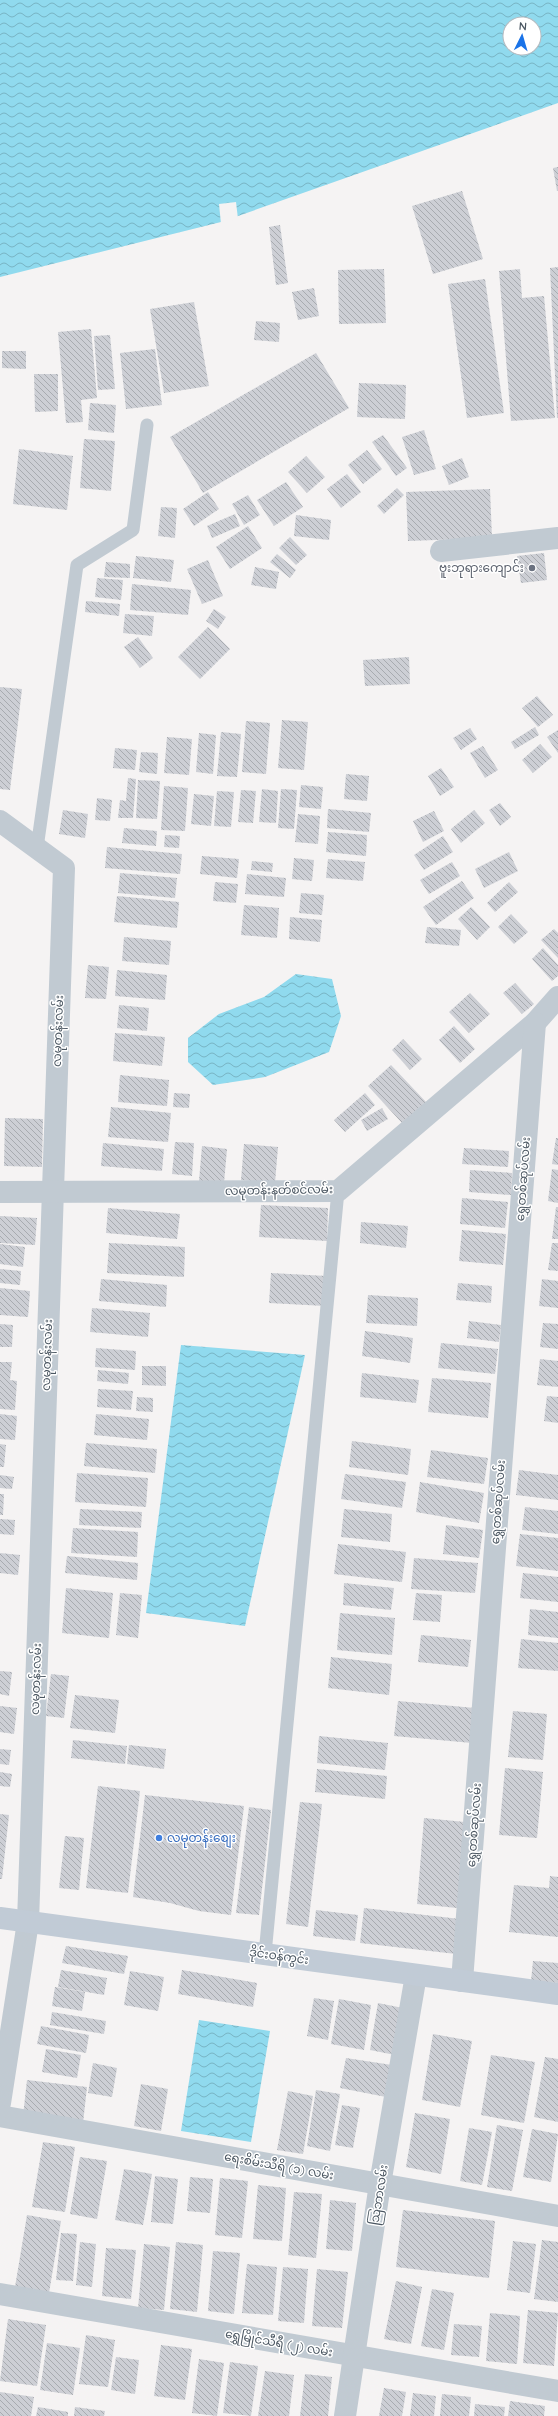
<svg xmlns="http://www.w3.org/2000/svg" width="558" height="2416" viewBox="0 0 558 2416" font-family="Quicksand,'Noto Sans Myanmar',sans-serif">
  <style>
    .water { fill: url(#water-waves); fill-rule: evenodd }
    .pier { fill: #f5f3f3 }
    .building { fill: url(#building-back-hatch) }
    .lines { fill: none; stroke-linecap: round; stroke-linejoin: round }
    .lane { stroke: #c1cad2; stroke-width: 13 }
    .street { stroke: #c1cad2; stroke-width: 22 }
    .secondary { stroke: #c1cbd6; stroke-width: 22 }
    .worship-dot { fill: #6b7280; stroke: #fff; stroke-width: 1.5 }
    .shop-dot { fill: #3f7fe0; stroke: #fff; stroke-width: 1.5 }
    .labels { text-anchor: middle; stroke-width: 3; stroke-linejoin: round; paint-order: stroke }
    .worship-label { font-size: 12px; fill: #5b616d; stroke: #fff; text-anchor: end }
    .street-label { font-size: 12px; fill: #4a5661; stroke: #fff }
    .shop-label { font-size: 12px; fill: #366cbe; stroke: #fff; text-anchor: start }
  </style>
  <defs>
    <pattern id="water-waves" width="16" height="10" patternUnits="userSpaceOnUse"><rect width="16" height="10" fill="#90daee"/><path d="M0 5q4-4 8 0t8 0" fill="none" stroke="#78b4c4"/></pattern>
    <pattern id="building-back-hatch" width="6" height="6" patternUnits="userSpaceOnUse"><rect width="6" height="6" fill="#cdcfd5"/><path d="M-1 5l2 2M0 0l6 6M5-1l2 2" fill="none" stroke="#a8abb0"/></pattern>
  </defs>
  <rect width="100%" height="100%" fill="#f5f3f3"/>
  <g class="water">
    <path d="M0 0H558V103L221 222 0 277ZM510 24H534V48H510Z"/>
    <polygon points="296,974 332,979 341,1016 329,1052 265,1077 213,1085 188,1062 188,1038 219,1014 264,997"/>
    <polygon points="181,1345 305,1355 245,1626 146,1613"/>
    <polygon points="199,2020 270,2031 251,2142 181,2131"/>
  </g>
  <polygon class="pier" points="236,202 238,219 221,224 219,204"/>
  <g class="building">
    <polygon points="558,167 558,191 557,191 553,168"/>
    <polygon points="462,191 483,259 433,274 412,206"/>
    <polygon points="280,225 288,283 276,285 269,227"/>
    <polygon points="558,267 558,418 557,418 550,268"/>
    <polygon points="384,269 386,323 339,324 338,270"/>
    <polygon points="520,269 522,298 544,296 555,418 511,421 499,271"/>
    <polygon points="485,279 504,413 467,418 448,284"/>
    <polygon points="314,288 319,316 298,320 292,292"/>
    <polygon points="194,302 209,386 164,393 150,309"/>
    <polygon points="256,321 280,323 279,342 254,340"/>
    <polygon points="91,329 97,398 81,400 83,422 66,423 58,332"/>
    <polygon points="110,335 115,389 98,390 94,336"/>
    <polygon points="155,349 162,405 126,409 120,353"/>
    <polygon points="2,351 26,351 26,369 2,368"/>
    <polygon points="316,353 349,408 203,493 170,437"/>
    <polygon points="34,374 58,374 58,411 35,412"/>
    <polygon points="359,383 406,385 405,419 357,417"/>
    <polygon points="90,403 116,405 114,433 88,430"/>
    <polygon points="424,430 436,469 414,475 402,437"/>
    <polygon points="383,435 407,468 396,476 372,442"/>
    <polygon points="84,439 115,441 111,491 80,488"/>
    <polygon points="19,449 73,456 67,510 13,504"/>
    <polygon points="367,450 382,469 363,484 348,465"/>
    <polygon points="306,456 325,477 307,493 288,472"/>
    <polygon points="462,458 469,477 449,485 442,466"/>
    <polygon points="347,474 361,492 341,508 327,489"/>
    <polygon points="286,482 303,507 274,526 257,500"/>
    <polygon points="397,488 404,495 384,514 377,506"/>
    <polygon points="490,489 492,538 408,541 406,492"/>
    <polygon points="208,492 219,509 194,526 183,509"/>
    <polygon points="248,495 260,515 244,525 232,504"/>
    <polygon points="161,507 177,508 175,538 158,536"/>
    <polygon points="235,514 240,526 212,538 207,526"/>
    <polygon points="296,515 331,520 329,540 294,536"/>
    <polygon points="248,526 262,548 230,569 216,547"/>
    <polygon points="290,537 307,555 296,565 279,548"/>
    <polygon points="544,553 547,580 521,583 517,556"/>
    <polygon points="277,554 296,570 290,578 270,562"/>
    <polygon points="136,556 174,560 171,582 133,578"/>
    <polygon points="208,560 223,596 202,604 187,569"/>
    <polygon points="106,562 130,564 130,578 104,577"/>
    <polygon points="255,567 279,572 276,589 251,585"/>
    <polygon points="97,578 123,580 121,600 95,597"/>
    <polygon points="132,584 191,590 188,615 130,610"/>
    <polygon points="86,601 120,604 119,616 85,612"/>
    <polygon points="214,609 226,617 218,629 206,621"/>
    <polygon points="125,614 154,616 152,636 123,633"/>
    <polygon points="208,627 230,649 200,679 178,657"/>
    <polygon points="138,637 153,658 140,668 124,647"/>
    <polygon points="409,657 410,684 365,686 363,660"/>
    <polygon points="0,687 22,689 10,790 0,789"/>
    <polygon points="537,696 553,715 538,727 522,708"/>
    <polygon points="282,720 308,722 304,770 278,768"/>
    <polygon points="246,721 270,723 266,774 242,772"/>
    <polygon points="535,727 539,735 515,749 511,742"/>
    <polygon points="470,728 477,739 461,750 453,738"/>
    <polygon points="558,730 558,753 547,737"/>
    <polygon points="221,732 241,734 237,777 217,776"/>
    <polygon points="199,733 216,735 213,774 196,772"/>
    <polygon points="167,737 192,739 189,775 164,773"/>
    <polygon points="540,744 552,757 533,773 522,760"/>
    <polygon points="483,746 498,770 485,778 470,753"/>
    <polygon points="115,748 137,750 135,770 113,768"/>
    <polygon points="141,752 158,753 157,774 139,772"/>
    <polygon points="441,768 454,787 440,796 428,776"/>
    <polygon points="346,774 369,776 367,801 344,799"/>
    <polygon points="128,778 136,779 133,818 118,818 120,800 126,801"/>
    <polygon points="138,780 160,781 157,819 136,818"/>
    <polygon points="301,785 323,787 321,809 299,807"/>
    <polygon points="164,786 188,788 185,831 161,830"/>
    <polygon points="262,789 278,791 276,823 259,822"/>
    <polygon points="281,789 297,790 294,829 278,828"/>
    <polygon points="241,790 256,791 253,823 238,822"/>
    <polygon points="217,791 234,792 231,827 214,826"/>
    <polygon points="194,794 214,796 211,826 191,824"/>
    <polygon points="97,798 112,800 110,821 95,820"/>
    <polygon points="500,803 511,817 500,826 489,810"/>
    <polygon points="328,809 371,813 369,832 327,828"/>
    <polygon points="63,810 88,814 85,838 59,834"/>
    <polygon points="474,810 485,823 461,843 451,829"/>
    <polygon points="434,811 444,831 423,842 413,821"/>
    <polygon points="298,814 320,816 318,844 295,842"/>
    <polygon points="124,828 157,831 156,846 122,843"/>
    <polygon points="328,832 367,835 366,856 326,852"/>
    <polygon points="165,835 180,836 179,848 164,847"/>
    <polygon points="443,836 453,852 424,870 414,855"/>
    <polygon points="107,847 182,854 180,874 105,868"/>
    <polygon points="509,852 518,871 484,888 475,869"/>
    <polygon points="202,856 239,859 237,878 200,874"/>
    <polygon points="294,858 314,860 312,881 292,879"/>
    <polygon points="328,859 365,862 363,881 326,878"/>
    <polygon points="252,861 273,863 272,872 251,870"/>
    <polygon points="452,862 460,876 429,894 420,880"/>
    <polygon points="120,873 177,878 175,898 118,893"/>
    <polygon points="247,874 286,878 284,897 245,894"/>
    <polygon points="462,881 474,898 436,925 423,907"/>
    <polygon points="215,882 238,884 236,903 213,901"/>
    <polygon points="509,882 518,892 495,912 487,903"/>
    <polygon points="301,893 324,895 322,915 299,913"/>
    <polygon points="117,896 179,902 177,928 114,922"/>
    <polygon points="244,905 279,908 277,938 241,935"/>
    <polygon points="471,907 490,927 477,940 458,919"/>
    <polygon points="511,914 528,932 514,944 498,927"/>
    <polygon points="290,917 322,920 320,942 289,939"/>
    <polygon points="427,927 461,930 459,946 425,943"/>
    <polygon points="554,929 558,933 558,958 541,940"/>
    <polygon points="124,937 171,941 169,965 122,961"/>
    <polygon points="543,948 558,965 558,976 552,981 532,959"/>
    <polygon points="88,965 109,967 106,999 85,998"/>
    <polygon points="117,970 167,975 165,1000 115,996"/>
    <polygon points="515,983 534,1004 522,1014 503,993"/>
    <polygon points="470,993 490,1014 469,1033 449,1012"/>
    <polygon points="119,1005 149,1008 147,1031 117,1028"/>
    <polygon points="454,1026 475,1049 460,1063 439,1040"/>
    <polygon points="115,1033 165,1037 162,1066 113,1061"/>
    <polygon points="403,1039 422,1059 410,1070 392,1050"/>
    <polygon points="391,1065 426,1102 402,1123 368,1086"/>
    <polygon points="120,1075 169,1080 167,1106 118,1102"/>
    <polygon points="174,1093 190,1094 189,1108 173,1107"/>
    <polygon points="365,1093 375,1105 345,1132 334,1120"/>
    <polygon points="111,1107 171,1113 168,1142 108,1137"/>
    <polygon points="382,1108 388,1119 367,1131 361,1120"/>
    <polygon points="5,1118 43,1119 42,1167 4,1166"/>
    <polygon points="556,1138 558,1138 558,1165 552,1164"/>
    <polygon points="175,1142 194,1143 192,1176 172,1174"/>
    <polygon points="103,1143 164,1149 162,1171 101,1166"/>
    <polygon points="244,1144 278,1147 275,1183 241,1180"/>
    <polygon points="202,1146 227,1149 224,1183 199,1181"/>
    <polygon points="464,1148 509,1151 508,1167 462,1164"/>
    <polygon points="552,1169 558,1170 558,1203 548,1201"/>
    <polygon points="470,1170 512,1173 511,1195 469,1192"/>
    <polygon points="462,1198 508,1202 505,1228 460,1224"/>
    <polygon points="261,1205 328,1208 327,1241 259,1237"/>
    <polygon points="556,1207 558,1207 558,1239 552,1239"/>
    <polygon points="108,1208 180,1214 177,1239 106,1233"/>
    <polygon points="0,1216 37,1218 35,1245 0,1243"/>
    <polygon points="361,1222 408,1226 406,1248 360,1243"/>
    <polygon points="462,1230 506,1234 503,1265 459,1261"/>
    <polygon points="109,1243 185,1247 184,1277 107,1273"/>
    <polygon points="552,1243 558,1243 558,1271 548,1270"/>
    <polygon points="0,1244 25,1247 23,1267 0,1264"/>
    <polygon points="0,1269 21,1271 20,1285 0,1283"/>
    <polygon points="271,1273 327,1276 325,1306 269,1303"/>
    <polygon points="101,1279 167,1285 166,1307 99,1301"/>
    <polygon points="542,1279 558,1281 558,1308 539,1306"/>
    <polygon points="458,1283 492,1286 491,1303 456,1300"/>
    <polygon points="0,1288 30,1291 28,1317 0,1315"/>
    <polygon points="368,1295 418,1298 417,1326 366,1323"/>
    <polygon points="92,1308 150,1313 148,1337 90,1332"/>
    <polygon points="469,1321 501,1325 499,1342 467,1338"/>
    <polygon points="543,1323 558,1324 558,1349 540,1347"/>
    <polygon points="0,1324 13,1325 12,1347 0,1347"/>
    <polygon points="365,1331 413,1338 410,1363 362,1356"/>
    <polygon points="441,1343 498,1349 495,1374 438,1368"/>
    <polygon points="96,1348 136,1351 135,1370 95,1367"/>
    <polygon points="540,1359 558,1361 558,1387 537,1385"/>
    <polygon points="0,1362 12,1362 10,1380 17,1381 15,1410 0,1409"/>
    <polygon points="142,1366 166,1366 166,1386 142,1385"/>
    <polygon points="98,1370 129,1373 128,1384 97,1381"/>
    <polygon points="362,1373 419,1380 416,1403 360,1397"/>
    <polygon points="432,1378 491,1383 488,1418 428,1412"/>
    <polygon points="98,1389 133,1391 131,1410 97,1407"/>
    <polygon points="547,1396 558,1397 558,1423 544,1421"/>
    <polygon points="137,1397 153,1398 153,1412 136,1411"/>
    <polygon points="0,1414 17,1416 15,1440 0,1439"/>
    <polygon points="96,1414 149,1419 147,1440 94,1435"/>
    <polygon points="352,1441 411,1449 408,1475 349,1467"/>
    <polygon points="86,1443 157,1449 155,1473 84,1466"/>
    <polygon points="0,1444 6,1445 4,1467 0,1467"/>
    <polygon points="431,1450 488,1458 484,1484 427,1477"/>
    <polygon points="519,1470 558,1475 558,1500 516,1495"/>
    <polygon points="77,1473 148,1478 146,1507 75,1502"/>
    <polygon points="345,1474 406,1482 402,1508 341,1499"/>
    <polygon points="0,1475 14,1477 12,1489 0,1488"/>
    <polygon points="420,1482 484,1493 479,1523 416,1512"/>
    <polygon points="0,1494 4,1494 3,1515 0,1515"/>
    <polygon points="525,1507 558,1511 558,1534 522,1530"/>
    <polygon points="80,1509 142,1512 141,1528 79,1525"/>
    <polygon points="344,1509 392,1514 390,1542 341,1537"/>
    <polygon points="0,1519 15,1520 14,1535 0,1534"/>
    <polygon points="446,1525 483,1530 479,1558 443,1554"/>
    <polygon points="73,1528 138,1532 137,1557 71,1553"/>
    <polygon points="520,1534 558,1538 558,1571 516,1566"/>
    <polygon points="338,1544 406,1552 402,1582 334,1574"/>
    <polygon points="0,1553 20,1555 18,1575 0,1573"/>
    <polygon points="67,1556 138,1563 137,1580 65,1573"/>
    <polygon points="414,1558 478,1563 475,1593 411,1589"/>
    <polygon points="523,1573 558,1577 558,1602 520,1598"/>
    <polygon points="344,1583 394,1588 391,1610 343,1605"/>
    <polygon points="66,1588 113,1593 109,1638 62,1633"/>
    <polygon points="120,1593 142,1595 138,1638 116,1635"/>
    <polygon points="416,1593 442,1595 440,1622 413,1620"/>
    <polygon points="530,1609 558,1612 558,1638 528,1635"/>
    <polygon points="340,1613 395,1618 392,1655 337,1650"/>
    <polygon points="421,1635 471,1640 468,1667 418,1662"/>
    <polygon points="521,1639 558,1643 558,1671 518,1668"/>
    <polygon points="331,1657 392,1664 389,1695 328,1688"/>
    <polygon points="0,1671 12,1672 9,1696 0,1694"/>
    <polygon points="51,1674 69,1676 64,1718 46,1716"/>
    <polygon points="75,1695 119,1700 115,1733 70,1728"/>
    <polygon points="398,1701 475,1708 472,1743 394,1736"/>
    <polygon points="0,1706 17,1708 14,1734 0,1732"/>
    <polygon points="513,1711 547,1714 543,1760 508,1757"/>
    <polygon points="319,1736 388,1743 385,1770 317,1763"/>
    <polygon points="73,1740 127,1746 125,1764 71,1758"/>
    <polygon points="129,1745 166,1749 164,1769 127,1764"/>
    <polygon points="0,1749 11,1750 9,1765 0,1764"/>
    <polygon points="505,1768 543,1772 537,1838 499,1835"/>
    <polygon points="317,1769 387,1776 385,1799 315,1792"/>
    <polygon points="0,1772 12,1774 10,1787 0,1786"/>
    <polygon points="98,1786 140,1791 128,1893 86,1888"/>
    <polygon points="145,1795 244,1806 231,1915 199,1911 170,1903 133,1897"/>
    <polygon points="300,1802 322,1804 308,1927 286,1924"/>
    <polygon points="249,1807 271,1810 259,1915 236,1913"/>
    <polygon points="0,1814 9,1815 2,1879 0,1879"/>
    <polygon points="424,1818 465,1822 457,1908 417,1904"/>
    <polygon points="65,1836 84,1838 79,1890 59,1888"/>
    <polygon points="550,1876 558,1877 558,1937 509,1932 514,1885 549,1888"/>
    <polygon points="364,1908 460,1919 456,1954 360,1943"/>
    <polygon points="316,1910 358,1915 355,1941 313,1936"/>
    <polygon points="66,1946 128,1956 124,1974 62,1963"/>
    <polygon points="533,1961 558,1963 558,1983 531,1981"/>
    <polygon points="61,1970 107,1978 104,1995 58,1987"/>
    <polygon points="182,1970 257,1983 253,2007 178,1994"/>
    <polygon points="130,1971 164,1977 158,2011 124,2005"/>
    <polygon points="55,1987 85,1992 82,2011 52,2006"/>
    <polygon points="314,1998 334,2001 328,2040 307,2036"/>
    <polygon points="339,1999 371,2005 364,2050 331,2044"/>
    <polygon points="378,2003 403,2008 395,2055 370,2050"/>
    <polygon points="52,2012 106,2021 104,2034 50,2025"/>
    <polygon points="41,2026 89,2035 86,2053 37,2044"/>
    <polygon points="433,2034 472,2041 460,2107 422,2100"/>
    <polygon points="46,2049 81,2055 77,2078 42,2072"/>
    <polygon points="491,2055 535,2062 524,2123 481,2115"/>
    <polygon points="545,2057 558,2059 558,2122 534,2117"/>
    <polygon points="346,2058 392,2065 386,2097 340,2088"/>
    <polygon points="93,2063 117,2068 112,2097 88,2093"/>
    <polygon points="27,2080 87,2087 83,2123 23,2116"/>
    <polygon points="141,2084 168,2089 161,2131 134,2126"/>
    <polygon points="316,2090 340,2094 330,2151 307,2146"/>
    <polygon points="288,2091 313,2096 303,2154 277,2150"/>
    <polygon points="342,2105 360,2108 353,2148 335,2145"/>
    <polygon points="415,2113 450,2119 441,2174 406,2167"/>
    <polygon points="497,2125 523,2130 512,2191 487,2187"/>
    <polygon points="469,2128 492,2132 482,2185 460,2181"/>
    <polygon points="532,2129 558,2134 551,2182 523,2177"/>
    <polygon points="43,2142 75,2147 65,2212 32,2207"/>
    <polygon points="80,2157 107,2161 97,2219 70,2214"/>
    <polygon points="124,2169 152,2174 143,2225 115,2220"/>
    <polygon points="155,2176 178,2179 173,2224 151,2222"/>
    <polygon points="190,2177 213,2179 210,2213 187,2211"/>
    <polygon points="220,2178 248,2181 242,2238 215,2235"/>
    <polygon points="258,2185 286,2188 282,2241 253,2239"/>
    <polygon points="294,2192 322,2194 316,2258 288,2255"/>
    <polygon points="330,2200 356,2203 352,2251 326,2249"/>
    <polygon points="403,2210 495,2221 489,2278 396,2267"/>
    <polygon points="27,2215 61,2221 49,2293 15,2287"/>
    <polygon points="61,2233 77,2234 73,2281 56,2280"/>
    <polygon points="542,2240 558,2242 558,2302 534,2299"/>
    <polygon points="513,2241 536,2244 530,2293 507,2290"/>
    <polygon points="80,2242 96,2244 92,2287 76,2285"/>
    <polygon points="176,2242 203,2245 197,2312 170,2309"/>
    <polygon points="144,2244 170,2247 164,2310 138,2308"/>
    <polygon points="106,2248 136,2250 131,2299 102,2296"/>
    <polygon points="213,2251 240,2253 234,2314 208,2311"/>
    <polygon points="247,2264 277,2267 273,2315 242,2313"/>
    <polygon points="283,2267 308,2269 304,2323 278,2321"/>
    <polygon points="317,2269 348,2272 342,2328 312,2326"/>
    <polygon points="396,2281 422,2287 411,2344 384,2339"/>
    <polygon points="432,2289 454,2293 444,2350 421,2346"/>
    <polygon points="528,2310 558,2313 554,2366 523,2363"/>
    <polygon points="490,2313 520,2316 517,2364 486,2361"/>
    <polygon points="8,2319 46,2325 37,2386 0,2381"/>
    <polygon points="454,2324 482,2326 479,2357 451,2355"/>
    <polygon points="86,2335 115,2340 108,2387 79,2384"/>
    <polygon points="47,2343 80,2348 73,2395 40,2390"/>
    <polygon points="161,2345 192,2349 185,2400 154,2396"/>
    <polygon points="116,2357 139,2360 135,2394 111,2390"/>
    <polygon points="199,2359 224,2363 217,2416 192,2413"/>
    <polygon points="230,2362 258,2366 251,2416 223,2413"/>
    <polygon points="265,2371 294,2375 289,2416 258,2416"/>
    <polygon points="305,2374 332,2377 328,2416 300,2416"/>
    <polygon points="384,2388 406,2392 402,2416 379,2416"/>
    <polygon points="0,2392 34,2397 31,2416 0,2416"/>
    <polygon points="413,2393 436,2396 434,2416 410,2416"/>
    <polygon points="442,2394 471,2397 469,2416 440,2416"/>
    <polygon points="510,2401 545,2406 544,2416 508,2416"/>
    <polygon points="475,2404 505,2407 504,2416 474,2416"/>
    <polygon points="38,2407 68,2412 68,2416 36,2416"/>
    <polygon points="75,2407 105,2411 104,2416 74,2416"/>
  </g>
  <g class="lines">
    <g class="lane">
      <polyline points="37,848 77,565 133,530 147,425"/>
      <polyline points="265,1954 338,1191"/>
    </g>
    <g class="street">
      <polyline points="441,551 558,538"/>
      <polyline points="0,821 64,868 28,1922 0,2103"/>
      <polyline points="0,1192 338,1191 535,1023 558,997"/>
      <polyline points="462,1981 535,1023"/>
      <polyline points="0,2116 558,2216"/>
      <polyline points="0,2294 558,2391"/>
      <polyline points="345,2416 380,2184 416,1975"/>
    </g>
    <polyline class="secondary" points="0,1918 558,1994"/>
  </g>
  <circle class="worship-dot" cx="532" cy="568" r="4"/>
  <circle class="shop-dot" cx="159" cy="1838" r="4"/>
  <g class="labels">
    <g class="worship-label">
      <text x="524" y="572">ဗူးဘုရားကျောင်း</text>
    </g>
    <g class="street-label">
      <text transform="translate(58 1031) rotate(-88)" y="4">လမုတန်းလမ်း</text>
      <text transform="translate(523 1179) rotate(-86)" y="4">ရွှေတစ်ဆုပ်လမ်း</text>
      <text transform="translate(279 1190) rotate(-1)" y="4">လမုတန်းနတ်စင်လမ်း</text>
      <text transform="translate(47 1355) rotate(-88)" y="4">လမုတန်းလမ်း</text>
      <text transform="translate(498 1502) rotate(-86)" y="4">ရွှေတစ်ဆုပ်လမ်း</text>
      <text transform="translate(36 1679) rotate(-88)" y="4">လမုတန်းလမ်း</text>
      <text transform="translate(474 1825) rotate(-86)" y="4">ရွှေတစ်ဆုပ်လမ်း</text>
      <text transform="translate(279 1956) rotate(8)" y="4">ဒိုင်းဝန်ကွင်း</text>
      <text transform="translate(279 2166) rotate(10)" y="4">ရေးစိမ်းသီရိ (၁) လမ်း</text>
      <text transform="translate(379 2195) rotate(-81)" y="4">သြဘာလမ်း</text>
      <text transform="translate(279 2343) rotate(10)" y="4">ရွှေမြိုင်သီရီ (၂) လမ်း</text>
    </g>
    <g class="shop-label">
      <text x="167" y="1842">လမုတန်းစျေး</text>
    </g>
  </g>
  <g transform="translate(522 36) rotate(5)"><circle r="19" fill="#ffffff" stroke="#b7bbc0"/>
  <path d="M0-3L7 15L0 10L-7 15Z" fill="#1a73e8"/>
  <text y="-6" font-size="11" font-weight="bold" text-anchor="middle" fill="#4a5661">N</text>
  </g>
</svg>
